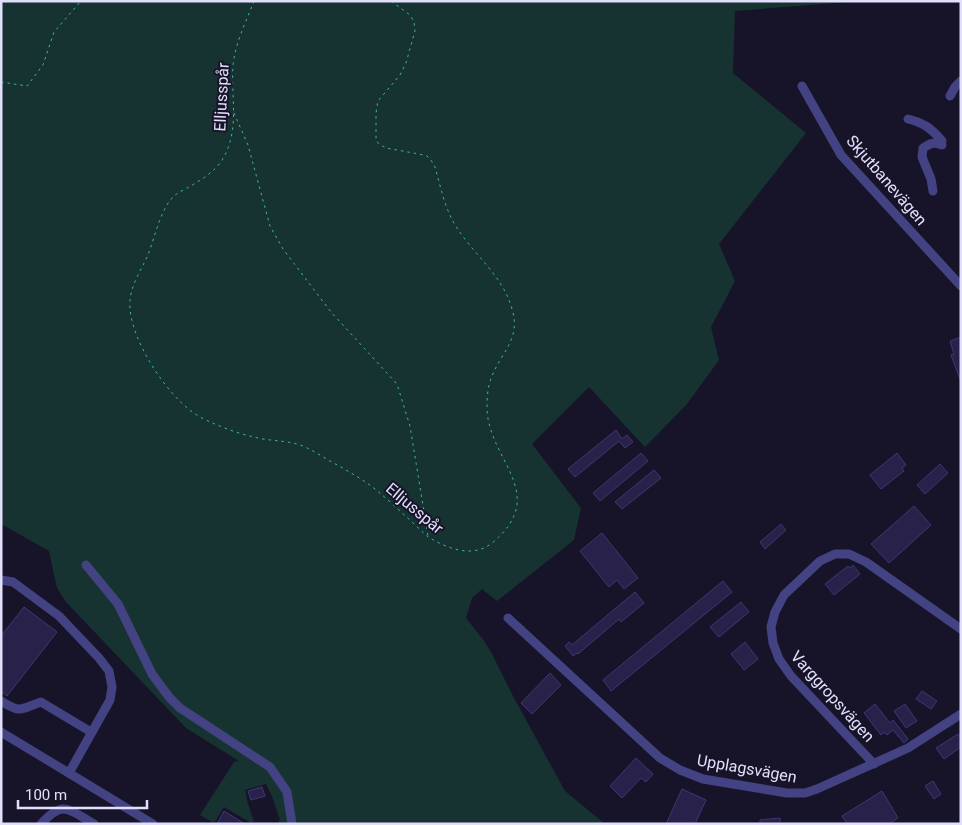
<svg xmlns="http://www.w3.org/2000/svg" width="962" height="825" viewBox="0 0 962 825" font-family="Roboto,sans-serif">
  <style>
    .green { fill: #173331 }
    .building { fill: #282149; stroke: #403673 }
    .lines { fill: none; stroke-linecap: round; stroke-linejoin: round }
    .path { stroke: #3db3a8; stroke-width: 1; stroke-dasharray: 2.5 4; stroke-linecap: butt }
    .minor { stroke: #434384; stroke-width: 9 }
    .labels { text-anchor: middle; stroke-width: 4; stroke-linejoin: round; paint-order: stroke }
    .street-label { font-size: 16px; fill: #e2dffc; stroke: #17142a }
  </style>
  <rect width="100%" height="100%" fill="#17142a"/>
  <polygon class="green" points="1,1 861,1 735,11 733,73 806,133 719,244 735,281 711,327 719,360 687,404 645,447 589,387 532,444 581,508 574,540 497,601 482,589 472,598 466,618 485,642 492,654 514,698 565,791 605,824 276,824 280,820 272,796 266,784 245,790 248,804 254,821 251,823 224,807 214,823 200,815 234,762 239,761 186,728 66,602 57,588 49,551 1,524"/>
  <g class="building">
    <polygon points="961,337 961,382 951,355 954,354 950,341"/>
    <polygon points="616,430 622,439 627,435 633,442 625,448 619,441 575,477 568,469"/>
    <polygon points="641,453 648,461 600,501 593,493"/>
    <polygon points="897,453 906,465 902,468 904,471 881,489 870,475"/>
    <polygon points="940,464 948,473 925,494 917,485"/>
    <polygon points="654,470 661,478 622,509 615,502"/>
    <polygon points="914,506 931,525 889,563 871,544"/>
    <polygon points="781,524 786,530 765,549 760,542"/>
    <polygon points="602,533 638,578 624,589 617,580 609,587 580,551"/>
    <polygon points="853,565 860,574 834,595 825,584 848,566 850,568"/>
    <polygon points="723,581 732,592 611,691 603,680"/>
    <polygon points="635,592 644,603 621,622 619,619 578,654 577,653 573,656 565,646 569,642 572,645"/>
    <polygon points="741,602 749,612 719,637 710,627"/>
    <polygon points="24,607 57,632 7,696 1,691 1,636"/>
    <polygon points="745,642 758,659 744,670 731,654"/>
    <polygon points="550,673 561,685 532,714 521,703"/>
    <polygon points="922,691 937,701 931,709 916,699"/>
    <polygon points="875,704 890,723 893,720 908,739 904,743 893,730 887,735 885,732 881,735 864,713"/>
    <polygon points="905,704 917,721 906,728 894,711"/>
    <polygon points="958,734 961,738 961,747 944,759 936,748"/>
    <polygon points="636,758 653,774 646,782 641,778 622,798 610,786"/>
    <polygon points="933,781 941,794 934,799 925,786"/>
    <polygon points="262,787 265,796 251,800 248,791"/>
    <polygon points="682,789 706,800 695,824 666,824"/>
    <polygon points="882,791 898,818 889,824 847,824 842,816"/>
    <polygon points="224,811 245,824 217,824"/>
    <polygon points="780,818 780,824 760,824 760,820"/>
  </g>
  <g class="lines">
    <g class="path">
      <path d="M254 1C246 22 235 43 233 66 231 93 238 122 228 148 221 168 206 177 189 187 184 190 178 192 173 197 161 209 155 236 149 252 143 268 131 283 130 301 127 337 170 402 202 418 222 428 242 435 263 439 276 441 288 441 300 445 311 449 321 456 330 461 346 470 361 478 375 489 393 504 411 521 428 537 447 548 472 559 492 543 552 493 486 459 487 406 487 396 488 385 492 376 502 351 521 339 512 309 503 276 475 256 457 228 445 210 441 188 435 167L431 160 427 156 419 154 386 148 379 144 376 140V113L378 101 400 75 406 63 415 31 414 22 410 15 391 1"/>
      <polyline points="1,82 27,86 43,65 54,32 81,1"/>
      <polyline points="234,113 248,145 270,226 283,249 331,312 397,384 410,426 428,536"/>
    </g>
    <g class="minor">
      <polyline points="802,86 841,155 961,286"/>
      <polyline points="950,96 955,87 961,81"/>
      <path d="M908 119C924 123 931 128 942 141"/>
      <path d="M933 191 931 179 922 157 923 148C931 143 933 142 942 145"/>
      <polyline points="86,565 118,604 152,674 169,697 180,708 270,767 287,792 292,824"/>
      <polyline points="1,580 13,582 59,616 99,658 109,671 112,687 110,700 69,773"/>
      <polyline points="508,618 660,758 680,770 703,779 787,793 805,793 817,789 908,748 961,714"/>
      <path d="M1 701C22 714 20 709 41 702L91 732"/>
      <polyline points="1,732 153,824"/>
      <polyline points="874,764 791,676 779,659 773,643 771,627 775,612 784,595 820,561 835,554 849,554 866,562 961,629"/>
      <path d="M41 824C64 799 69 810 94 824"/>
    </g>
  </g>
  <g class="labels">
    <g class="street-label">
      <text transform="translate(221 97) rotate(-87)" y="6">Elljusspår</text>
      <text transform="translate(887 180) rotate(49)" y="6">Skjutbanevägen</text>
      <text transform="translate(415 508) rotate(40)" y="6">Elljusspår</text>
      <text transform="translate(833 696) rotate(48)" y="6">Varggropsvägen</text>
      <text transform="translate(747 768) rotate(10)" y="6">Upplagsvägen</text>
    </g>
  </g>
  <rect width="962" height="825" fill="none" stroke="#e2dffc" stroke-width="5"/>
  <path d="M18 800v8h129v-8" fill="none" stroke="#e2dffc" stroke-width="2.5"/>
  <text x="25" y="800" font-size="15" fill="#e2dffc" stroke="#17142a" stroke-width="4" paint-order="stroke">100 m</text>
</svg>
